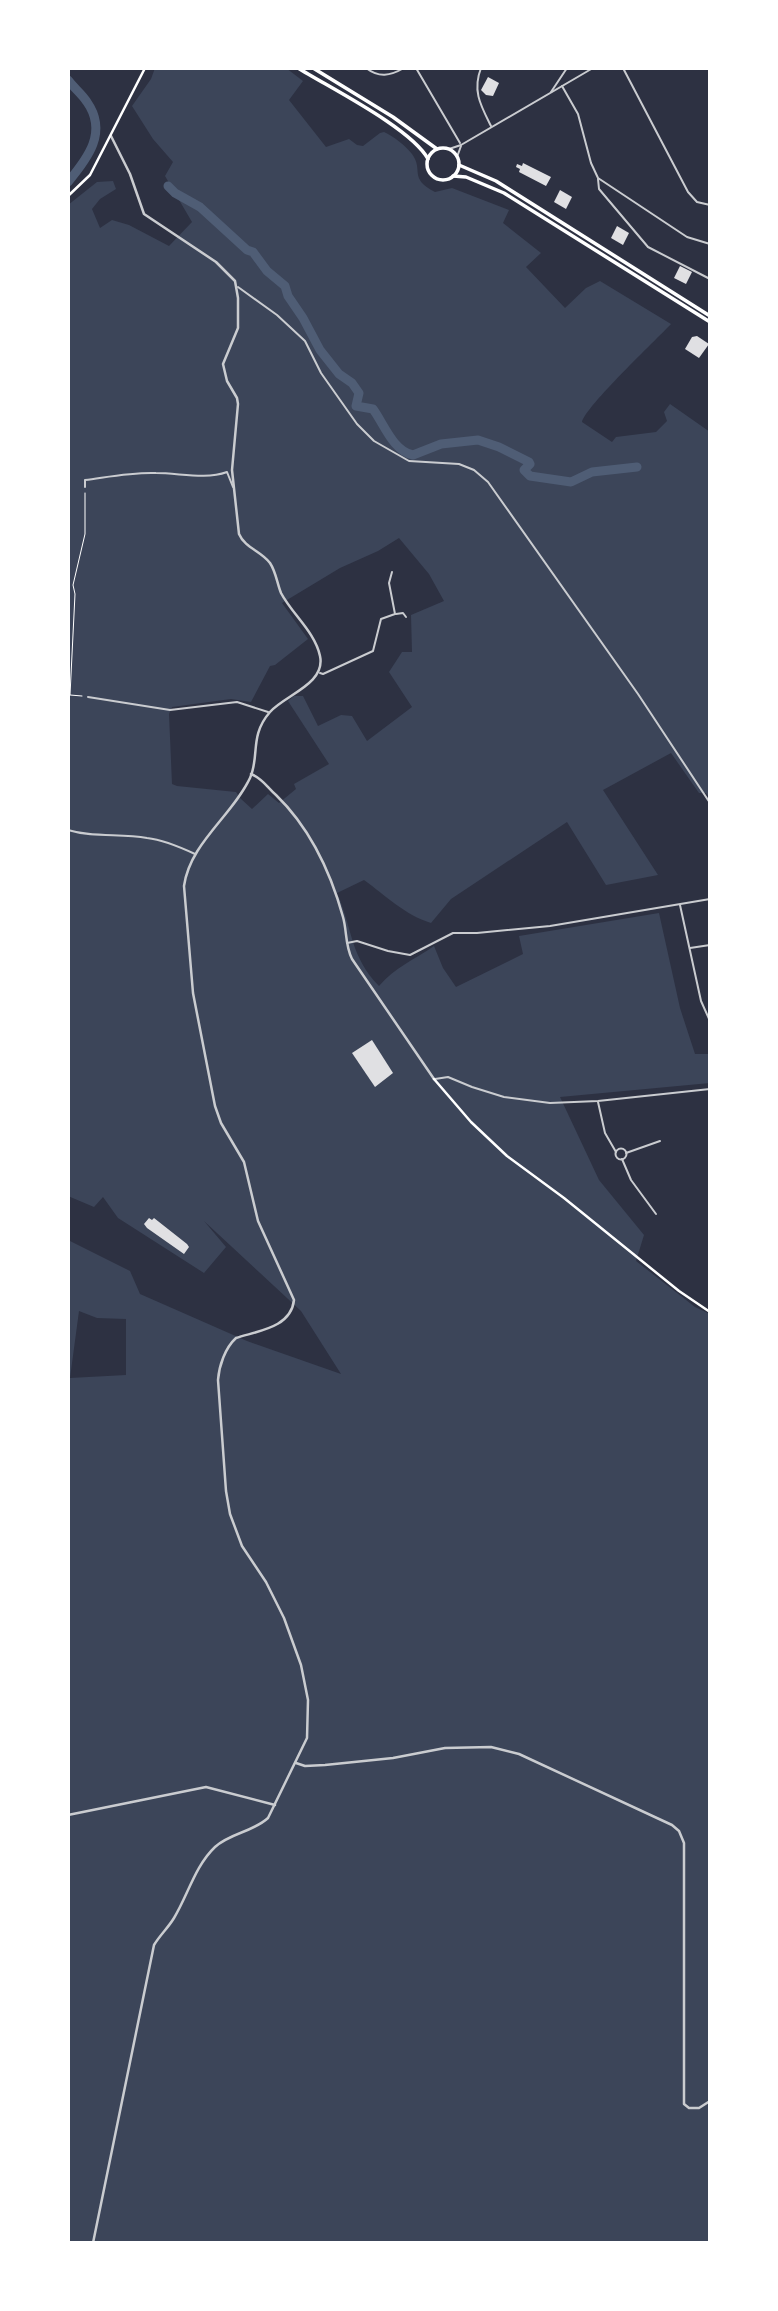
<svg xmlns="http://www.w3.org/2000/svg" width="778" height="2311" viewBox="0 0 778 2311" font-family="Cabin,sans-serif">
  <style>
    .green { fill: #3c4559; fill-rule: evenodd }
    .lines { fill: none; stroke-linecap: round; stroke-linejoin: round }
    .river { stroke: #4f5d75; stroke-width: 9 }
    .building { fill: #e0e0e3 }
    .path { stroke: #fff; stroke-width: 1 }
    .minor { stroke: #caccd0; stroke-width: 2 }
    .tertiary { stroke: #caccd0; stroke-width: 2.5 }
    .secondary { stroke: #fff; stroke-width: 2.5 }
    .primary { stroke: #fff; stroke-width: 3.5 }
  </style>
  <rect width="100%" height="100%" fill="#2d3142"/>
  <path class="green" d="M155 68H286L303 81 289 100 326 147 349 139 357 145 363 146 380 133 384 132C393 136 406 146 412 154 424 170 408 178 435 192L452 188 509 210 503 223 541 253 526 267 565 308 586 288 600 281 671 324C656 340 586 406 582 422L612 442 616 437 656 432 667 421 664 412 670 404 710 432V798L706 793H699L671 753 603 790 658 875 606 885 567 822 451 899 431 923C405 915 386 896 364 880L337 893C353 930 350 956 379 986 395 967 414 960 434 946L443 968 456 987 523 954 519 936 659 913 680 1008 695 1054H710V1083L560 1097 599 1180 644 1235 636 1261 695 1307 710 1314V2243H68V1240L130 1271 140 1294 247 1341 341 1374 301 1311 204 1221 226 1247 204 1273 118 1218 103 1197 94 1207 68 1196V205L97 182 113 181 116 189 100 199 92 209 100 228 112 220 129 225 169 246 192 222 165 176 173 162 153 139 132 106 151 79ZM399 538 429 574 444 601 411 615 412 652H402L389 672 412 707 367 741 352 716 341 715 318 726 303 696H294L288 701 329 764 294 784 296 789 279 803 268 794 252 809 240 798 236 792 177 786 172 784 169 714 172 707 231 699 251 702 270 666 275 665 308 639 282 603 340 568 378 551ZM79 1311 97 1318 126 1319V1375L70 1378Z"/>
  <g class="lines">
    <g class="river">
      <path d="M68 80C74 88 82 94 87 102 108 132 88 158 68 182"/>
      <path d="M168 186 175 193 200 207 247 250 253 252 267 271 285 286 288 296 303 318 320 350 339 374 352 383 359 393 356 406 373 409C384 424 393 451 413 455L441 444 478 440 499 447 529 462 530 464 524 470 530 476 571 482 592 472 637 467"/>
    </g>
  </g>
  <g class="building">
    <polygon points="488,77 499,83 493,96 486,95 481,90"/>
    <polygon points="523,163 551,177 546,186 519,172 520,169 516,167 517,164 522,166"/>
    <polygon points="560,190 572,197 566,209 554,202"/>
    <polygon points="617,226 629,233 623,245 611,238"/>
    <polygon points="680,266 692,272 686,284 674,278"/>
    <polygon points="697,336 709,344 699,358 685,349 692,337"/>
    <polygon points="372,1040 393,1073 375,1087 352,1053"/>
    <polygon points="149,1218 152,1220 154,1218 187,1244 189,1247 184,1254 147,1228 144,1224"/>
  </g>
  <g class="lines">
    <polyline class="path" points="82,696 70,695 75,594 73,585 85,534 85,493"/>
    <g class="minor">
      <path d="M366 68C379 78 390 76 404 68"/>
      <polyline points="416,68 460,143"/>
      <path d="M481 68C472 91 481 106 491 126"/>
      <polyline points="623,68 688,192 697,202 710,205"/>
      <polyline points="562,86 578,114 591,163 598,178 687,237 710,244"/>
      <polyline points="551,92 567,68"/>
      <polyline points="449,149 461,145 593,68"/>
      <polyline points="457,157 461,146"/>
      <polyline points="598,179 599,189 648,247 710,279"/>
      <polyline points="238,287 277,315 305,341 321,373 357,424 374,441 409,461 459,464 474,470 488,482 638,694 710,803"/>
      <path d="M85 487V480C108 477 132 472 156 473 180 473 205 480 227 472L233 487"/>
      <polyline points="396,614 403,613 406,617"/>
      <polyline points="320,673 323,674 373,651 381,619 395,614 389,583 392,572"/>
      <polyline points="88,697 170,710 237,702 268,712"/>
      <path d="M68 830C94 838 121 833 147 838 164 840 180 847 195 854"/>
      <polyline points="680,905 701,1001 710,1021"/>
      <polyline points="347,943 357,941 388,951 410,955 453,933 477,933 550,926 710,899"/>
      <polyline points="690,948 710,945"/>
      <polyline points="435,1079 448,1077 472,1087 504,1097 550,1103 598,1101 710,1089"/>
      <polyline points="598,1102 605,1133 616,1152"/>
      <circle cx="621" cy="1154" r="5.5"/>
      <polyline points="626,1153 660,1141"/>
      <polyline points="622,1159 631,1180 656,1214"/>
    </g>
    <g class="tertiary">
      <path d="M251 774C262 778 267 787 276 795 310 828 330 870 343 917 347 931 345 945 352 959L434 1079"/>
      <polyline points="296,1763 305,1766 325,1765 393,1758 445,1748 491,1747 519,1754 672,1825 679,1831 684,1843 684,2104 689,2108 699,2108 710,2101"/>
      <polyline points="68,1815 206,1787 275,1805"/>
      <path d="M93 2243 154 1945C160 1935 168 1928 174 1918 188 1895 195 1866 215 1847 230 1833 253 1832 268 1818L307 1738 308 1700 301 1665 284 1618 266 1582 242 1546 230 1514 226 1491 218 1380C219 1366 225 1348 236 1338 257 1331 291 1328 294 1300L258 1221 244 1162 221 1123 215 1106 193 993 184 886C190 843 232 816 250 778 260 756 249 736 270 712 285 695 326 684 320 656 315 632 292 614 281 593 277 583 276 572 270 563 261 551 245 548 239 534L232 470 238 404 237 398 227 381 223 364 238 328V298L235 281 216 262 144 214 130 174 111 136"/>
    </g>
    <g class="secondary">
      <polyline points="68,196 90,175 145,68"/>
      <polyline points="434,1079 471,1122 507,1156 564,1198 679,1291 710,1312"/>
    </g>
    <g class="primary">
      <path d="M298 68C330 88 411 128 428 159"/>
      <polyline points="313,68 393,117 437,149"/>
      <circle cx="443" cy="164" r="16"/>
      <polyline points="459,165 496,181 710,316"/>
      <polyline points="453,176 466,177 504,193 710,322"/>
    </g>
  </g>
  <rect width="778" height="2311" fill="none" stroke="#ffffff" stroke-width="140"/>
</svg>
